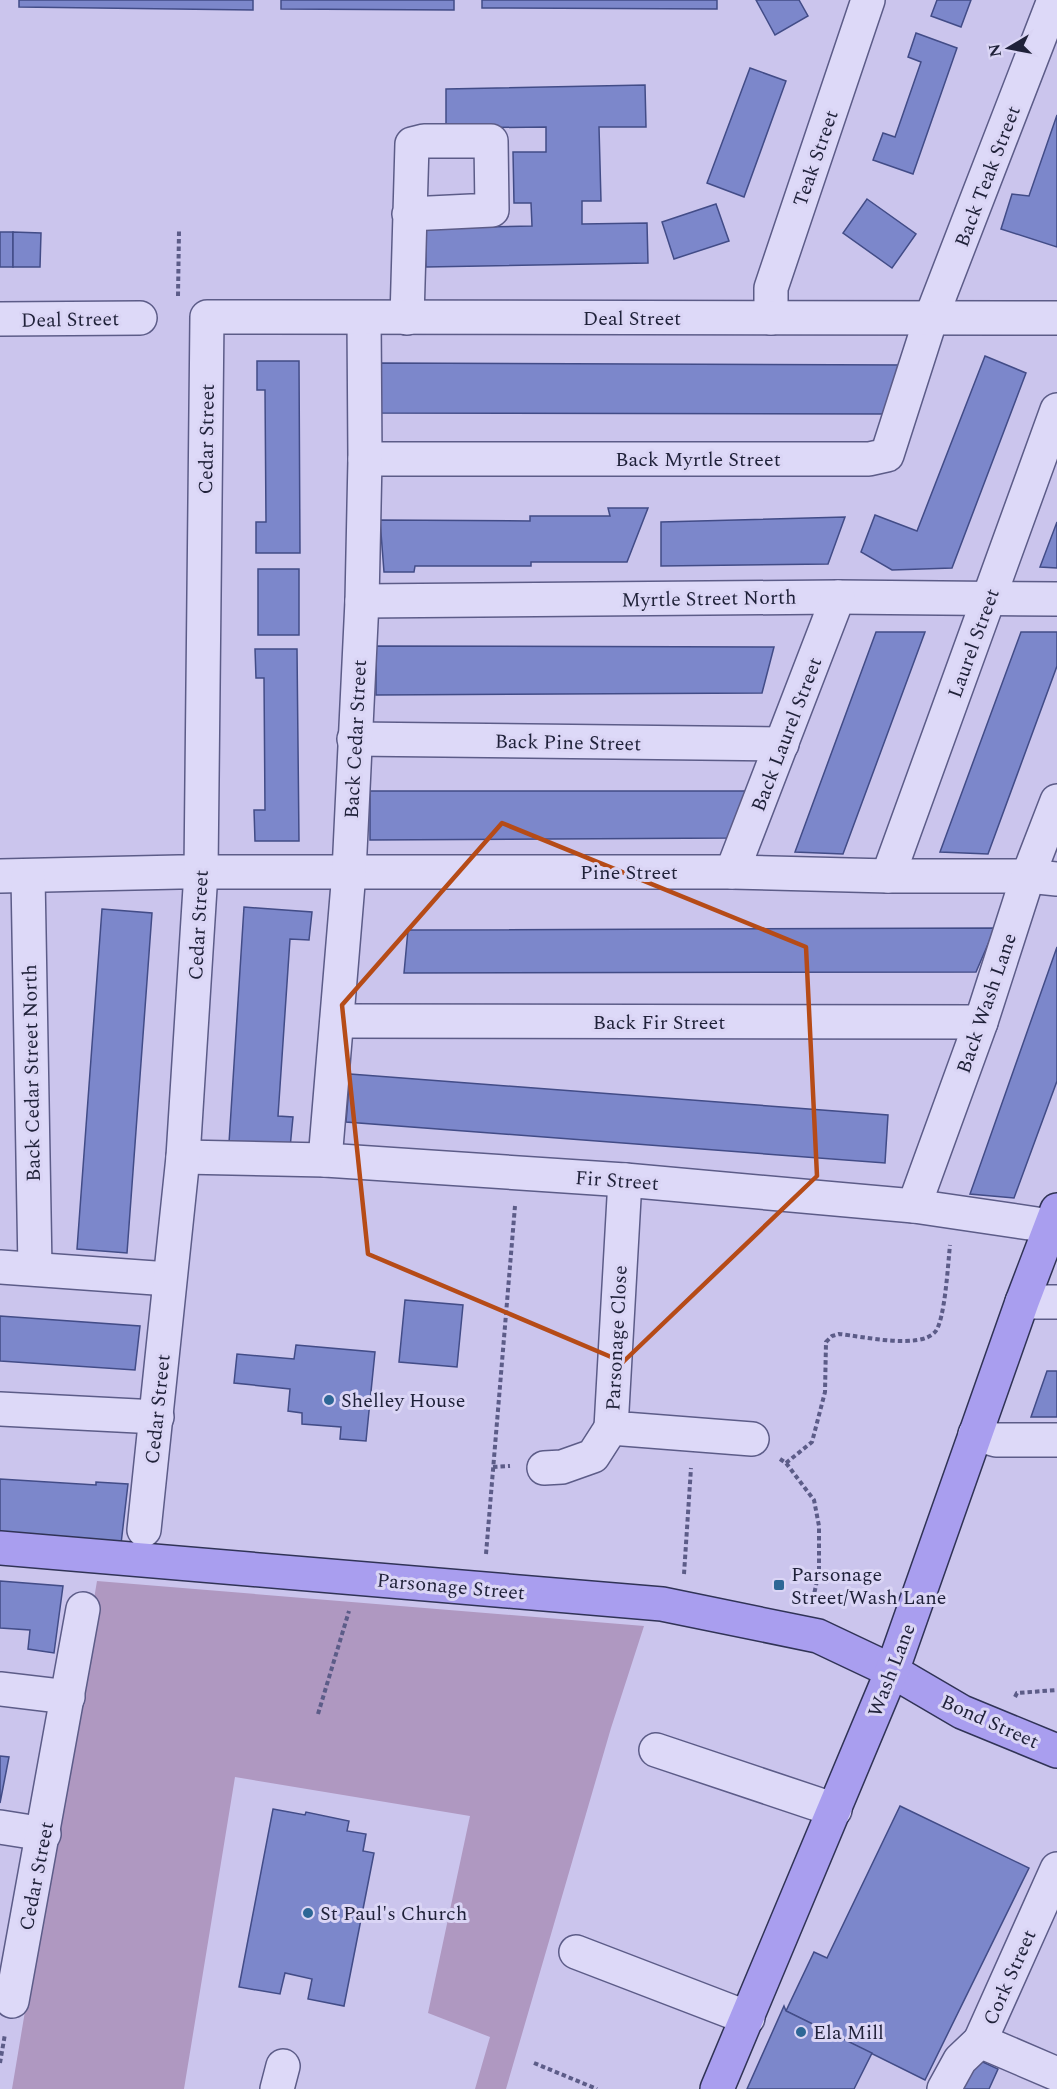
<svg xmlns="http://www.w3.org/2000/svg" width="1057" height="2089" viewBox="0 0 1057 2089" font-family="Spectral,serif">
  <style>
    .cemetery { fill: #af98c1 }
    .building { fill: #7c87cb; stroke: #424c87; stroke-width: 1.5 }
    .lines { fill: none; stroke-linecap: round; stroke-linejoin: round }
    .minor-casing { stroke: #5c5c88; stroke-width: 36 }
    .major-casing { stroke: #303356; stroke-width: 36 }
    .path { stroke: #5c5c88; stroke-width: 4; stroke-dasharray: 4.5 3; stroke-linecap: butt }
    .minor { stroke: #ddd9f8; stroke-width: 33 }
    .major { stroke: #a99eef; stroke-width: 33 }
    .marked { fill: none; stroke: #b64b17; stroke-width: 4.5; stroke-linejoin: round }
    .poi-dot { fill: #2d6796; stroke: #dad5f5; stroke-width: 2 }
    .labels { text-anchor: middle; stroke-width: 6; stroke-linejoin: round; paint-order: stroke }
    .street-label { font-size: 20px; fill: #1f2139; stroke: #dad5f5 }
    .poi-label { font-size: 20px; fill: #1f2139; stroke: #dad5f5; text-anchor: start }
  </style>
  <rect width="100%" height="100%" fill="#cbc5ed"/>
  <polygon class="cemetery" points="97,1581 644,1626 611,1728 506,2089 475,2089 490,2037 428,2013 470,1816 235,1777 184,2089 12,2089"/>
  <g class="building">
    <polygon points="19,0 253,0 253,10 19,7"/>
    <polygon points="281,0 454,0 454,10 281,9"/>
    <polygon points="482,0 717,0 717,9 482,8"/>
    <polygon points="756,0 799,0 808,16 775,35"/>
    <polygon points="937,0 971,0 961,27 931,16"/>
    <polygon points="916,33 957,48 913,174 873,160 883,133 895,137 921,62 908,57"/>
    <polygon points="750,68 786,81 744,197 707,183"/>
    <polygon points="645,85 646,127 599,127 601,201 582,201 582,224 647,223 648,263 426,267 425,228 532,226 531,203 514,203 513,152 546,152 546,127 446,128 446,89"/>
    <polygon points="1057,115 1057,247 1001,229 1012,194 1029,196"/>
    <polygon points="867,199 916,234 892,268 843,233"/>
    <polygon points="716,204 729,241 674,259 662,222"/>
    <rect x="0" y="232" width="13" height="35"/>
    <polygon points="13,232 41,233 40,267 13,267"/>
    <polygon points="985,356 1026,373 952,568 892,570 861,552 875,515 917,531"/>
    <polygon points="257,361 299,361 300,553 256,553 256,522 266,522 265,390 257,390"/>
    <polygon points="381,363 904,365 888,414 379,413"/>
    <polygon points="608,508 648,508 627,562 531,562 531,566 415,566 414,572 384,572 380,520 530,521 530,516 610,516"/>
    <polygon points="845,517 828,564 661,566 661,522"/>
    <polygon points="1057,522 1057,568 1040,567"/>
    <rect x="258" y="569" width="41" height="66"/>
    <polygon points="876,632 925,632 843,854 795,852"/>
    <polygon points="1021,632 1057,632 1057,666 988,854 940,852"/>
    <polygon points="376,646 774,647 762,693 376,695"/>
    <polygon points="255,649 297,649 299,841 255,841 254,810 265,810 264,678 256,678"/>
    <polygon points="370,791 746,791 730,838 370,840"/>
    <polygon points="244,907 312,912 309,940 290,939 278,1116 293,1117 290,1148 229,1143"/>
    <polygon points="102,909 152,913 127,1253 77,1249"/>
    <polygon points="995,928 976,972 404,973 408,930"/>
    <polygon points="1057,947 1057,1081 1014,1198 970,1194"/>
    <polygon points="350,1074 888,1115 885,1163 346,1122"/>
    <polygon points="405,1300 463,1305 457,1367 399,1362"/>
    <polygon points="0,1316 140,1326 135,1370 0,1361"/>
    <polygon points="296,1345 375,1352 366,1441 340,1439 341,1427 302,1424 302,1413 288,1411 290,1389 234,1383 237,1354 294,1359"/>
    <polygon points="1047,1371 1057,1371 1057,1417 1031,1417"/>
    <polygon points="0,1479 96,1485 96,1482 128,1484 121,1544 0,1532"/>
    <polygon points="0,1581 63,1586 54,1653 28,1649 30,1630 0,1628"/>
    <polygon points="0,1756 9,1757 0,1803"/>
    <polygon points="900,1806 1029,1868 925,2080 786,2011 814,1952 827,1958"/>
    <polygon points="273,1809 305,1815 306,1812 349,1821 347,1831 366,1834 363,1851 374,1853 344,2006 308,1999 312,1979 285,1973 280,1994 239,1987"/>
    <polygon points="784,2006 786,2011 872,2053 854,2089 747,2089"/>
    <polygon points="972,2057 998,2069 989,2089 957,2089"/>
  </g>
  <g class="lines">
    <defs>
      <g id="minor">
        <polyline points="407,318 412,144 424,141 491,141 492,210 409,214"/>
        <polyline points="771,318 771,288 868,0"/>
        <polyline points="0,319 140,318"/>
        <polyline points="365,459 869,459 887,455 931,318 1054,0"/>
        <polyline points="362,601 838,597 1057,599"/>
        <polyline points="354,739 782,744"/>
        <polyline points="732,872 838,597"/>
        <polyline points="0,876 179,872 732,872 888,876 1028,876 1057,879"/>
        <polyline points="28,876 35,1269"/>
        <polyline points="888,876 1057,410"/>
        <polyline points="337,1021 981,1022"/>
        <polyline points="183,1157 325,1160 625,1180 914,1206 1050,1226"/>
        <polyline points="325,1160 349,872 362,601 365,459 364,318"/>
        <polyline points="625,1180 611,1428 752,1439"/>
        <polyline points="914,1206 981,1022 1028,876 1057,801"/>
        <polyline points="0,1267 169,1279"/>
        <polyline points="1022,1302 1057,1302"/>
        <polyline points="0,1409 157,1417"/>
        <polyline points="975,1434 996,1440 1057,1440"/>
        <polyline points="544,1468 562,1467 593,1456 611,1428"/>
        <polyline points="144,1530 183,1157 201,872 207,317 1057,318"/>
        <polyline points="0,1689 68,1697"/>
        <polyline points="656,1750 835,1810"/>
        <polyline points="0,1827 44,1834"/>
        <polyline points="1057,1869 980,2041 1057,2074"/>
        <polyline points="576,1952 748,2018"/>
        <polyline points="12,2001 83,1609"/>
        <polyline points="277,2089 283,2066"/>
        <polyline points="944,2089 960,2060 980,2041"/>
      </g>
      <g id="major">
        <polyline points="0,1548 662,1604 818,1636 892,1671 962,1712 1057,1751"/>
        <polyline points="717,2089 892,1671 1022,1302 1057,1210"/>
      </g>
    </defs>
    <use href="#minor" class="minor-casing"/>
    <use href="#major" class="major-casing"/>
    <g class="path">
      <polyline points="178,296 179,231"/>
      <polyline points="780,1459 786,1463 814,1500 819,1526 819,1572 813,1599"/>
      <path d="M786 1463 812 1442 825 1392 826 1342 832 1336 839 1334C862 1336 919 1350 935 1332 945 1321 948 1263 950 1245"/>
      <polyline points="493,1467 510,1466"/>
      <polyline points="486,1554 515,1206"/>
      <polyline points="684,1574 691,1468"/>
      <polyline points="1015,1697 1017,1693 1057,1690"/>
      <polyline points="318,1714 349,1611"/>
      <polyline points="0,2063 5,2034"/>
      <polyline points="534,2063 597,2089"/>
    </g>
    <use href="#minor" class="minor"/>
    <use href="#major" class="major"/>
  </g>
  <path class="marked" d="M502 823 806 947 817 1176 623 1362 368 1254 342 1005Z"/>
  <g class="poi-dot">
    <circle cx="329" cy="1400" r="6"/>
    <rect x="773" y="1579" width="12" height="12" rx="3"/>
    <circle cx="308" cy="1913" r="6"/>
    <circle cx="801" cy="2032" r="6"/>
  </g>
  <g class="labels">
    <g class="street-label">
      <text transform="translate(815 158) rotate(-71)" y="7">Teak Street</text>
      <text transform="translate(987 176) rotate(-69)" y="7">Back Teak Street</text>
      <text x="632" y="325">Deal Street</text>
      <text transform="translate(70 319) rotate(-1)" y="7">Deal Street</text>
      <text transform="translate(206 439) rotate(-89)" y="7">Cedar Street</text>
      <text x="698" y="466">Back Myrtle Street</text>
      <text transform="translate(709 598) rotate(-1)" y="7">Myrtle Street North</text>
      <text transform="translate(973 643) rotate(-70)" y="7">Laurel Street</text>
      <text transform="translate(786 734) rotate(-69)" y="7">Back Laurel Street</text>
      <text transform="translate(355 739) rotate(-87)" y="7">Back Cedar Street</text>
      <text transform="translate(568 742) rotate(1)" y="7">Back Pine Street</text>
      <text x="629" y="879">Pine Street</text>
      <text transform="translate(198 925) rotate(-87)" y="7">Cedar Street</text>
      <text transform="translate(986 1003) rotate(-71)" y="7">Back Wash Lane</text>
      <text x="659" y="1029">Back Fir Street</text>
      <text transform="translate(31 1073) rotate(-91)" y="7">Back Cedar Street North</text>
      <text transform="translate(617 1180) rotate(4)" y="7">Fir Street</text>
      <text transform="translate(616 1338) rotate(-87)" y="7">Parsonage Close</text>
      <text transform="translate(157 1409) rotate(-84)" y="7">Cedar Street</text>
      <text transform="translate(451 1586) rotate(5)" y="7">Parsonage Street</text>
      <text transform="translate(891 1670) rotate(-69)" y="7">Wash Lane</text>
      <text transform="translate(990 1721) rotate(24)" y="7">Bond Street</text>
      <text transform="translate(36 1876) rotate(-79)" y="7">Cedar Street</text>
      <text transform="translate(1009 1977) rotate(-66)" y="7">Cork Street</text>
    </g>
    <g class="poi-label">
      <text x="341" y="1407">Shelley House</text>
      <text x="791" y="1581">Parsonage<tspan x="791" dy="23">Street/Wash Lane</tspan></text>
      <text x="320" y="1920">St Paul's Church</text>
      <text x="813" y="2039">Ela Mill</text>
    </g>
  </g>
  <g transform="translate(1009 48) rotate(260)" stroke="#dad5f5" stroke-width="4.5" paint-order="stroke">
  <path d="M0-4.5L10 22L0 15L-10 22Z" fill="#1f2139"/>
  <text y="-9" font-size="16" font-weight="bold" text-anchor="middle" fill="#1f2139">N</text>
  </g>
</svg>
